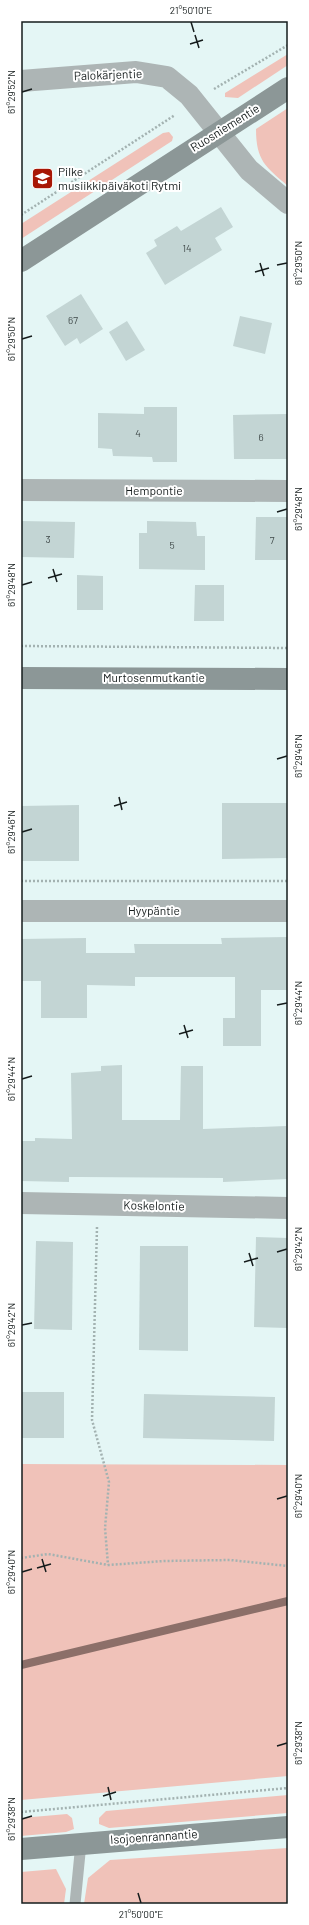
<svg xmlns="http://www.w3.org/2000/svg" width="309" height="1925" viewBox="0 0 309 1925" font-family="Barlow,sans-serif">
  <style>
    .green { fill: #f0c2b9 }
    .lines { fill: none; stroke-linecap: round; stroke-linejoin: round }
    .stream { stroke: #8c6f69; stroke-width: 8 }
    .building { fill: #c3d5d4 }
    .path { stroke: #a3b2b1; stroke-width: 2.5; stroke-dasharray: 2 2; stroke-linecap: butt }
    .lane { stroke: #adb5b5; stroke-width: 11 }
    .street { stroke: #adb5b5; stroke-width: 22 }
    .secondary { stroke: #8c9797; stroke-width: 22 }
    .ticks { fill: none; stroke: #151c1c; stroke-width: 1.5 }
    .labels { text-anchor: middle; stroke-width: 4; stroke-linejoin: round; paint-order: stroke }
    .number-label { font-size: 10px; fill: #404a4a }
    .street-label { font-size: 12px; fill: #151c1c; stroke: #fff }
    .poi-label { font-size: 12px; fill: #151c1c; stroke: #fff; text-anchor: start }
    .neatline { fill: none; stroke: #151c1c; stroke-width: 1.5 }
    .ticks-label { font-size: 10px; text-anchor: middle; fill: #151c1c }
  </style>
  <rect width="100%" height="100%" fill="#e4f6f5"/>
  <g class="green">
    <polygon points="288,54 288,65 238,98 225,97 225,93"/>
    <path d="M288 108V186C266 167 256 161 256 129Z"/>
    <polygon points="169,132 173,137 172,141 21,239 21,224 163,133"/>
    <polygon points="21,1464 288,1465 288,1776 21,1800"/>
    <polygon points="288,1795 288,1813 109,1828 99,1824 99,1818 106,1811"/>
    <polygon points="67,1814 72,1818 74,1829 66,1832 21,1836 21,1818"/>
    <polygon points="288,1848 288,1904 84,1904 88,1878 110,1860"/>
    <polygon points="56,1869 66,1889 64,1904 21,1904 21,1872"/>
  </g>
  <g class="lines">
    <polyline class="stream" points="21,1665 288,1601"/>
  </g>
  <g class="building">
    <polygon points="221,207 233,227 215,238 222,250 165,285 146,253 157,246 154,240 177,226 181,231"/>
    <polygon points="81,294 103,329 80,344 77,338 65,346 46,316"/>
    <polygon points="240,316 272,323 265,354 233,346"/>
    <polygon points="127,321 145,350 126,361 109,332"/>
    <polygon points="144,407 177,407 177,462 153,462 152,457 113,456 112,449 98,448 98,413 144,414"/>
    <polygon points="288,414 288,459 234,459 233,415"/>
    <polygon points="256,517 288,517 288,560 255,560"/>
    <polygon points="21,521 75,522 74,558 21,557"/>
    <polygon points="147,521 196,522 197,536 205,536 205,570 139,569 139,533 147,533"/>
    <polygon points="77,575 103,576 103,610 77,610"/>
    <polygon points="195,585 224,585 224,621 194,621"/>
    <polygon points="222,803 288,803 288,858 222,859"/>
    <polygon points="79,805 79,861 21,861 21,806"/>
    <polygon points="288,937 288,990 261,990 261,1046 223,1046 223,1018 235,1018 235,977 135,977 135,986 87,985 87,1018 41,1018 41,981 21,981 21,939 86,938 86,953 135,953 134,944 222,944 221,938"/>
    <polygon points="122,1065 122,1120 180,1120 181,1066 203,1066 203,1129 286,1126 288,1179 223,1182 223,1178 81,1177 69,1177 69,1182 21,1181 21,1141 35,1141 35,1138 72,1139 71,1073 101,1071 101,1066"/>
    <polygon points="256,1237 288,1238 287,1328 254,1327"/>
    <polygon points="36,1241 73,1242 72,1330 34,1329"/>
    <polygon points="140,1246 188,1246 188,1351 139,1350"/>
    <rect x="21" y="1392" width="43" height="46"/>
    <polygon points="144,1394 275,1397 274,1441 143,1438"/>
  </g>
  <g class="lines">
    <g class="path">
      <polyline points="214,89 288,45"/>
      <polyline points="21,215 175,115"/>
      <polyline points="21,646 288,648"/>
      <polyline points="21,881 288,881"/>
      <polyline points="97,1227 92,1420 109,1482 105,1528 108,1565"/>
      <polyline points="21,1558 48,1554 108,1565 164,1561 230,1560 288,1566"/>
      <polyline points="21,1812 288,1788"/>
    </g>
    <polyline class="lane" points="75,1904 81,1843"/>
    <g class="street">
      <polyline points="21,81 136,72 167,77 189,95 249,170 288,203"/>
      <polyline points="21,490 288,491"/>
      <polyline points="21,911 288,911"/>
      <polyline points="21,1203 288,1208"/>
    </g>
    <g class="secondary">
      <polyline points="21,261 288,88"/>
      <polyline points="21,678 288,679"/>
      <polyline points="21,1849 288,1827"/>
    </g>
  </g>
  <path class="ticks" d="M191 22 194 32M195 35 199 48M190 44 203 40M22 92 32 89M260 263 264 276M277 265 287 263M255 272 269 268M22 339 32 336M277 512 287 509M53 569 57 582M48 578 62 574M22 585 32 582M277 759 287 756M119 797 122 810M114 806 127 802M22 832 32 829M277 1005 287 1003M184 1025 188 1038M179 1034 193 1030M22 1079 32 1076M277 1252 287 1249M249 1253 253 1266M244 1262 258 1258M22 1325 32 1323M277 1499 287 1496M42 1559 46 1572M37 1568 51 1564M22 1572 32 1569M277 1746 287 1743M108 1787 111 1800M103 1796 116 1792M22 1819 32 1816M138 1893 141 1903"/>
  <defs>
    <symbol id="school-square" viewBox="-11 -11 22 22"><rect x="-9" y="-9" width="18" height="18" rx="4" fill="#a81705" stroke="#fff"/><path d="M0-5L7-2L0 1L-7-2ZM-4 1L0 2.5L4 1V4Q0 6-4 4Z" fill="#fff"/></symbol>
  </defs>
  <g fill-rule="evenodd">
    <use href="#school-square" x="30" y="166" width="25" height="25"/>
  </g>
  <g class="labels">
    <g class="number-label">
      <text x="187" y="252">14</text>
      <text x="73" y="324">67</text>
      <text x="138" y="437">4</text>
      <text x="261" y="441">6</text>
      <text x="48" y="543">3</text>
      <text x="272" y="544">7</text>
      <text x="172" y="549">5</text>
    </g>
    <g class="street-label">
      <text transform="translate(108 75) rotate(-2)" y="4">Palokärjentie</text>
      <text transform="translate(225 128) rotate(-32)" y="4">Ruosniementie</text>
      <text x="154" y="495">Hempontie</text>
      <text x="154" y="682">Murtosenmutkantie</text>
      <text x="154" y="915">Hyypäntie</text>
      <text transform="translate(154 1206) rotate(1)" y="4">Koskelontie</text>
      <text transform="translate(154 1837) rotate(-4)" y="4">Isojoenrannantie</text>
    </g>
    <g class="poi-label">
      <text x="58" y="176">Pilke<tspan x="58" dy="14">musiikkipäiväkoti Rytmi</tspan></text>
    </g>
  </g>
  <rect width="309" height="1925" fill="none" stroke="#ffffff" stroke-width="44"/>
  <rect x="22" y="22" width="265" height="1881" class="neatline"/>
  <g class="ticks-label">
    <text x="191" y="14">21°50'10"E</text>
    <text transform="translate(11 92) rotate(-90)" y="4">61°29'52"N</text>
    <text transform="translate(298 263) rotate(-90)" y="4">61°29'50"N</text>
    <text transform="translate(11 339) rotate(-90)" y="4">61°29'50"N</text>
    <text transform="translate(298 509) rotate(-90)" y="4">61°29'48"N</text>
    <text transform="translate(11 585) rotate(-90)" y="4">61°29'48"N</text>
    <text transform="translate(298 756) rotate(-90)" y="4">61°29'46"N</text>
    <text transform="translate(11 832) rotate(-90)" y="4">61°29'46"N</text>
    <text transform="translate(298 1003) rotate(-90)" y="4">61°29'44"N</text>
    <text transform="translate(11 1079) rotate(-90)" y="4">61°29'44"N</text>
    <text transform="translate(298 1249) rotate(-90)" y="4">61°29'42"N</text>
    <text transform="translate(11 1325) rotate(-90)" y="4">61°29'42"N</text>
    <text transform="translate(298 1496) rotate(-90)" y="4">61°29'40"N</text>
    <text transform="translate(11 1572) rotate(-90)" y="4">61°29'40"N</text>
    <text transform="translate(298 1743) rotate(-90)" y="4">61°29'38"N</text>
    <text transform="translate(11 1819) rotate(-90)" y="4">61°29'38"N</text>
    <text x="141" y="1918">21°50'00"E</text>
  </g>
</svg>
